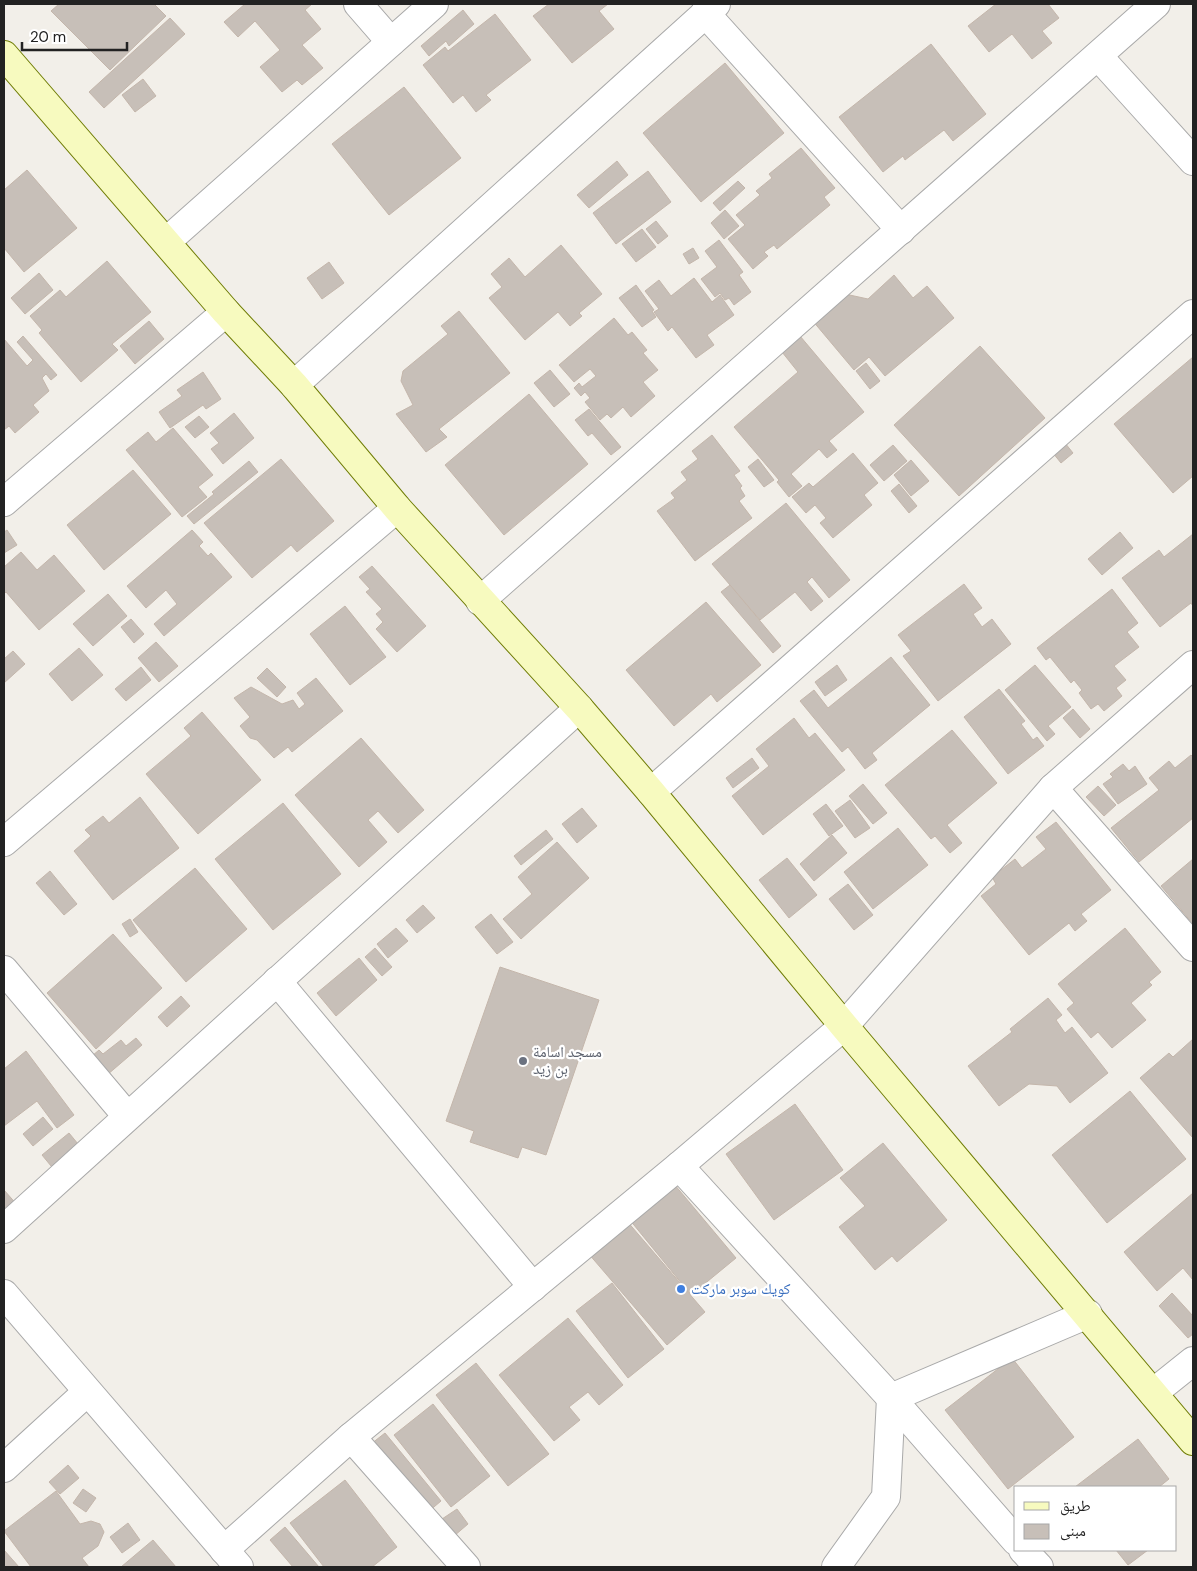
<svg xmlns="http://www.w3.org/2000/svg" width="1197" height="1571" viewBox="0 0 1197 1571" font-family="'DM Sans','Noto Naskh Arabic',sans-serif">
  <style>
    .building { fill: #c7bfb8; stroke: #c4b6ab }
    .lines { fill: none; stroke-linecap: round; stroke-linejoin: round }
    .street-casing { stroke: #a9a9a9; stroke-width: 30 }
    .secondary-casing { stroke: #707d05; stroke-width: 30 }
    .street { stroke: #fff; stroke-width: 28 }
    .secondary { stroke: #f7fabf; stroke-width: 28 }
    .worship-dot { fill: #6b7280; stroke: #fff; stroke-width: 2 }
    .shop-dot { fill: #3f7fe0; stroke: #fff; stroke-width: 2 }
    .labels { text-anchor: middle; stroke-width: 4.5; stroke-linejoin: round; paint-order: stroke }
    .worship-label { font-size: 15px; fill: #5b616d; stroke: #fff; text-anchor: start }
    .shop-label { font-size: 15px; fill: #366cbe; stroke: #fff; text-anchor: start }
  </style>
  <rect width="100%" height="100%" fill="#f2efe9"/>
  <g class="building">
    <polygon points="59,4 154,4 166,16 110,70 51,11"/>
    <polygon points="245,4 312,4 305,10 321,29 302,45 323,68 302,85 297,80 282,92 260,67 280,50 255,21 238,37 224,22"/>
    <polygon points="549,4 608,4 599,11 614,29 572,63 533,16"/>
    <polygon points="996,4 1048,4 1059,18 1042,31 1052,43 1032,59 1012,34 989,52 968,26"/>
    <polygon points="463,10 474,24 449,46 446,41 429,56 421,46"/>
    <polygon points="495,14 531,60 486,95 491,100 476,112 463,95 453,103 423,65 445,47 448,51"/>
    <polygon points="170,18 185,34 104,108 89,92"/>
    <polygon points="931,44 986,114 953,141 944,130 905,160 903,156 883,172 839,117"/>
    <polygon points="725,63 784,133 701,202 643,133"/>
    <polygon points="143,79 156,96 135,112 122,95"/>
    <polygon points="404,87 461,158 389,215 332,144"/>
    <polygon points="801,148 835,188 824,197 830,205 777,249 774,245 764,252 768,256 753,269 728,239 745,225 736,215 760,195 756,191 772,178 769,174"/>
    <polygon points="617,161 628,175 589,208 577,195"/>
    <polygon points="27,170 77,228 24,272 4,248 4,190"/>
    <polygon points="648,171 671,202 616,244 593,213"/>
    <polygon points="738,181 745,188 720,211 713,203"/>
    <polygon points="725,210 739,226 724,239 711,223"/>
    <polygon points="656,221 668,236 658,244 646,229"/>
    <polygon points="642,229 656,247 636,262 622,244"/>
    <polygon points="719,240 743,272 739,275 751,292 734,305 729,298 725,300 720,293 715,297 701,279 717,267 705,251"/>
    <polygon points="561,245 602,294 579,313 582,316 570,326 558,312 525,340 489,298 502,287 491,274 509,258 525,277"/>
    <polygon points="693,248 699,258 689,264 683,254"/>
    <polygon points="107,261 151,312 112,344 118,350 81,382 39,333 42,330 30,316 60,290 66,297"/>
    <polygon points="329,262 344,283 322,299 307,278"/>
    <polygon points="39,273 53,290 25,314 11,298"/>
    <polygon points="894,275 913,298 927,286 954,318 885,376 869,357 854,370 812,320 845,294 868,299"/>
    <polygon points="694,278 712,302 720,295 734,315 707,335 714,345 696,358 672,327 668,331 654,312 659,309 645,291 659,280 671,296"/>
    <polygon points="636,285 654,310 652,311 656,317 642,327 619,298"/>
    <polygon points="459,311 510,373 439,429 447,437 426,452 396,414 413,405 401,381 403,371 448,334 441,326"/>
    <polygon points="614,318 628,335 632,332 647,350 643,353 658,370 643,382 655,396 631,417 623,407 611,418 607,414 600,420 585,402 590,398 585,392 581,396 574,388 579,383 582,387 596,376 590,369 574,382 559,365"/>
    <polygon points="149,321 164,339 135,364 120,346"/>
    <polygon points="23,336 57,375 51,380 46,374 42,378 49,391 33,405 39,412 15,433 9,426 4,430 4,339 27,366 33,360 17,342"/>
    <polygon points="800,336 864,412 829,441 837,450 827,458 819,449 791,474 802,486 789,497 777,482 779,480 734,427 798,372 782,352"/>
    <polygon points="980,346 1045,418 959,496 894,425"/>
    <polygon points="1193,357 1193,476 1173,493 1114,424"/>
    <polygon points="866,363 880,381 870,389 856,371"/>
    <polygon points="550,370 570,394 554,407 534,383"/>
    <polygon points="203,372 221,399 206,409 203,405 170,428 159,412 182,396 177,390"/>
    <polygon points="529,394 588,464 504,535 445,465"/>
    <polygon points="589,409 621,447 611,455 592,433 588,436 575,420"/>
    <polygon points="234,413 254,438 223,464 211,449 219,443 210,433"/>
    <polygon points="199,416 209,427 195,438 185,427"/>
    <polygon points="173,428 213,475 198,487 207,497 182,517 126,450 148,432 156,442"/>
    <polygon points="712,435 740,471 734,475 742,486 740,488 745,496 739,501 752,518 695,561 657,511 675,498 671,493 687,480 681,472 698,459 692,451"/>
    <polygon points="1065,443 1073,453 1061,463 1053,453"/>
    <polygon points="893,445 907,461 884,481 870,465"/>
    <polygon points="853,453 878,483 864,495 872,505 833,538 820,523 826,518 815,505 806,513 792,497 809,483 813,487"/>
    <polygon points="281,459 334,521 297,552 291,545 252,578 204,523"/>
    <polygon points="758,459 774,480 764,487 748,467"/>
    <polygon points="911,460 929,481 911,496 894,475"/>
    <polygon points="249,461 258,472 194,524 187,516 214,494 212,492"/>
    <polygon points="133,470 171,514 104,570 67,525"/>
    <polygon points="899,484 917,506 909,513 891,491"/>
    <polygon points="786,503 850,580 829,598 812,577 807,582 823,601 811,611 795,592 760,620 712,564"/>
    <polygon points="7,530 17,545 4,553 4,532"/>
    <polygon points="192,530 203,542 199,546 208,556 211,553 232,577 164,636 154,624 177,604 166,590 146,608 127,586"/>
    <polygon points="1120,532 1133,548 1102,575 1088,559"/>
    <polygon points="1193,534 1193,606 1191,603 1160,627 1122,578 1159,550 1164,557"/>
    <polygon points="21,552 37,570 54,555 85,591 39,630 6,592 4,594 4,567"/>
    <polygon points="372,566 426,626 397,652 376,629 383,622 376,614 382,609 366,592 370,589 359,577"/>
    <polygon points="964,584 982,608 973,614 982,627 992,619 1011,644 938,701 903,656 911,651 898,635"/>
    <polygon points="730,585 781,646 773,653 721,592"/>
    <polygon points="1112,589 1138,623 1127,632 1139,647 1114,666 1126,680 1116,688 1122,696 1104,711 1098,704 1091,709 1079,693 1082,690 1074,680 1071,683 1050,657 1046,660 1037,648"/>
    <polygon points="108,594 127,616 93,646 73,624"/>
    <polygon points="706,602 761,665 717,702 711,694 674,726 626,670"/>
    <polygon points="345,606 386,657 350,685 310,634"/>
    <polygon points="131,619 144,634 134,643 121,627"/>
    <polygon points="156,642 178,666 159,682 138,658"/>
    <polygon points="79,648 103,675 72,701 49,674"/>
    <polygon points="13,651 25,664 4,683 4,659"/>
    <polygon points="891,657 930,705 872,753 877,760 865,769 848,747 842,752 800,701 814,690 828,708"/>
    <polygon points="837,665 847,680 825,696 815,682"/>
    <polygon points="1035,665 1071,707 1048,726 1055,734 1047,741 1005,690"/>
    <polygon points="141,667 151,680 126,701 115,689"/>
    <polygon points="267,668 286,687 277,697 257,678"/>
    <polygon points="316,678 343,711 292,752 288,747 274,758 257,740 250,738 240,726 250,717 234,698 251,687 282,704 293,700 299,709 305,704 297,693"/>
    <polygon points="999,689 1025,721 1021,724 1033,740 1037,737 1044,746 1008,774 964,717"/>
    <polygon points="1073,709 1090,729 1080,738 1063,718"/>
    <polygon points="202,712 261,780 198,834 146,774 191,736 184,728"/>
    <polygon points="794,718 809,738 815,733 845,770 763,835 732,796 769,766 756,749"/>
    <polygon points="952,730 997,783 947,825 962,843 950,853 935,836 931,839 885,785"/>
    <polygon points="361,738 424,810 398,833 378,811 368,820 387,842 359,867 295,795"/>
    <polygon points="1191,755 1193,757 1193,818 1139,862 1111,828 1159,790 1149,778 1169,761 1175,768"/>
    <polygon points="752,758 759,768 733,788 726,778"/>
    <polygon points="1123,764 1129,771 1135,766 1147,784 1118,804 1103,784 1113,777 1110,774"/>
    <polygon points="863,784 887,813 873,824 849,796"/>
    <polygon points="1098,786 1116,805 1104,816 1086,797"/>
    <polygon points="140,797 179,848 113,900 74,851 91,836 85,830 103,816 109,823"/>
    <polygon points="850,800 870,828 855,838 835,811"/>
    <polygon points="283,803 341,874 273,930 215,859"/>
    <polygon points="826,804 843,826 829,836 813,814"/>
    <polygon points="582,808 597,826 577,843 562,824"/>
    <polygon points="1056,822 1111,890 1081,914 1087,921 1075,931 1069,923 1029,955 981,896 996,884 992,877 1015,859 1022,868 1046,849 1036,837"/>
    <polygon points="898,828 928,865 873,909 844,872"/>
    <polygon points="546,830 553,839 521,865 514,856"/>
    <polygon points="832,835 847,853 814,881 800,864"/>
    <polygon points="557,842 589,878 521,939 503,919 532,894 518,877"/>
    <polygon points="787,858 817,895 789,918 759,880"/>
    <polygon points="1193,859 1193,924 1161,886"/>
    <polygon points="195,868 247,929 186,982 133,920"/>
    <polygon points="50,871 77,904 64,915 36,883"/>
    <polygon points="848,884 873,915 854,930 829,899"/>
    <polygon points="423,905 435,918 417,933 406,920"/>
    <polygon points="491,914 513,942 497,954 475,927"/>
    <polygon points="130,919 138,932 130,937 122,924"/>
    <polygon points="396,928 408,941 388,958 377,944"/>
    <polygon points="1125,928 1161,972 1149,982 1152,985 1131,1003 1146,1020 1112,1048 1098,1032 1091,1038 1067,1009 1074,1003 1058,984"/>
    <polygon points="113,934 162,988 96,1049 47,993"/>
    <polygon points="375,948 392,967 382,976 365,957"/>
    <polygon points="359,958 377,980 336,1016 317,993"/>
    <polygon points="500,967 599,1000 546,1155 522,1147 518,1158 470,1142 474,1131 446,1121"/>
    <polygon points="181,996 190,1006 167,1027 158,1017"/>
    <polygon points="1048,998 1062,1015 1056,1020 1065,1033 1072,1027 1108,1073 1070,1103 1057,1086 1029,1084 999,1106 968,1066 1012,1032 1010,1029"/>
    <polygon points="136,1038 142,1045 107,1075 92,1056 99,1050 103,1054 121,1040 126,1046"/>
    <polygon points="1193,1039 1193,1138 1140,1078 1169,1053 1173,1057"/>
    <polygon points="26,1051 74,1115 57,1128 37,1101 4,1126 4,1069"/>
    <polygon points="1130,1091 1186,1159 1107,1223 1052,1155"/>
    <polygon points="795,1104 843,1170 774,1220 726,1154"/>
    <polygon points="43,1117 53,1129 33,1146 23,1134"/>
    <polygon points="69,1133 83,1150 56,1172 42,1155"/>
    <polygon points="883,1143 947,1220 897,1262 892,1256 875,1270 839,1227 865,1206 840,1178"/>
    <polygon points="669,1178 736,1258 691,1295 625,1214"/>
    <polygon points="4,1190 19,1207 4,1215"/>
    <polygon points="1193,1193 1193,1280 1183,1268 1157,1291 1124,1252"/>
    <polygon points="626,1220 705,1312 667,1345 588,1253"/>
    <polygon points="612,1283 664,1349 628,1378 576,1311"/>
    <polygon points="1172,1293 1193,1316 1193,1334 1188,1338 1159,1306"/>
    <polygon points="568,1318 623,1385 599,1405 588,1392 569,1407 580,1420 554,1441 499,1375"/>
    <polygon points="1012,1358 1074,1437 1008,1489 945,1410"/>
    <polygon points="476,1363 549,1454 508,1486 436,1395"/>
    <polygon points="433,1404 490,1476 451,1507 394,1435"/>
    <polygon points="385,1433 441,1501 428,1512 371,1444"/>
    <polygon points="1138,1439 1169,1479 1159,1487 1075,1487"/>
    <polygon points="68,1465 79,1478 60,1494 49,1482"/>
    <polygon points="345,1480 397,1547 372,1567 324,1567 290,1523"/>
    <polygon points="83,1489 96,1498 86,1512 73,1503"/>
    <polygon points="56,1491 80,1524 91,1521 100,1524 104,1532 98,1546 82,1558 89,1567 31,1567 4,1531"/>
    <polygon points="457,1509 468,1524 454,1536 442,1519"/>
    <polygon points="128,1523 140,1540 122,1553 110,1537"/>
    <polygon points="285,1527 319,1567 293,1567 270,1540"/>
    <polygon points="153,1540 176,1567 121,1567"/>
    <polygon points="4,1550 19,1567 4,1567"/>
    <polygon points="1116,1550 1148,1550 1128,1565"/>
  </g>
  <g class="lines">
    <defs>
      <g id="street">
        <polyline points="358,4 391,42"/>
        <polyline points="705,13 901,230"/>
        <polyline points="1098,56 1193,161"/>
        <polyline points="167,241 434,4"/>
        <polyline points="294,385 716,4"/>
        <polyline points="4,502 226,312"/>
        <polyline points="480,601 1156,4"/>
        <polyline points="1053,788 1193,947"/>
        <polyline points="651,792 1193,314"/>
        <polyline points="4,842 397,508"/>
        <polyline points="4,970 127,1116"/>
        <polyline points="277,981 533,1287"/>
        <polyline points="679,1166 891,1398 1016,1541"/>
        <polyline points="4,1229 579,708"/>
        <polyline points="4,1294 239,1567"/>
        <polyline points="1153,1393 1193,1361"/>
        <polyline points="351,1437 466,1567"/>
        <polyline points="4,1468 87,1392"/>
        <polyline points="224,1550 351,1437 679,1166 844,1026 1053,788 1193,665"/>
        <polyline points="1023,1550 1039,1567"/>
        <polyline points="836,1567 886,1497 891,1398 1088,1314"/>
      </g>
      <polyline id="secondary" points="4,55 226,312 294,385 397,508 579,708 651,792 844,1026 1193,1441"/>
    </defs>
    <use href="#street" class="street-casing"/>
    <use href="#secondary" class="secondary-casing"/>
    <use href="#street" class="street"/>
    <use href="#secondary" class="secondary"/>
  </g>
  <circle class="worship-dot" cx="523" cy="1061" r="5"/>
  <circle class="shop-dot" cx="681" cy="1289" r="5"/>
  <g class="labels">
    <g class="worship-label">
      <text x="533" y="1057">مسجد اسامة<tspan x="533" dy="17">بن زيد</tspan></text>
    </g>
    <g class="shop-label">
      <text x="691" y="1294">كويك سوبر ماركت</text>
    </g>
  </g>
  <rect width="1197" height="1571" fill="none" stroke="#222222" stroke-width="10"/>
  <rect x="1014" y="1486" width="162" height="65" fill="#ffffff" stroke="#a7a7a7"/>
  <rect x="1024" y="1502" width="25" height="8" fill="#f7fabf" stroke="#a7a7a7"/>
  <text x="1060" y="1511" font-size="15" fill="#222222">طريق</text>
  <rect x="1024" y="1524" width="25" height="15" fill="#c7bfb8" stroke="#a7a7a7"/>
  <text x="1060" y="1536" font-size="15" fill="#222222">مبنى</text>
  <path d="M22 42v8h105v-8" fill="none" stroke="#222222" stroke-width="2.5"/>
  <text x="30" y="42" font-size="15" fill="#222222" stroke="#ffffff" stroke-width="4" paint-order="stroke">20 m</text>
</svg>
